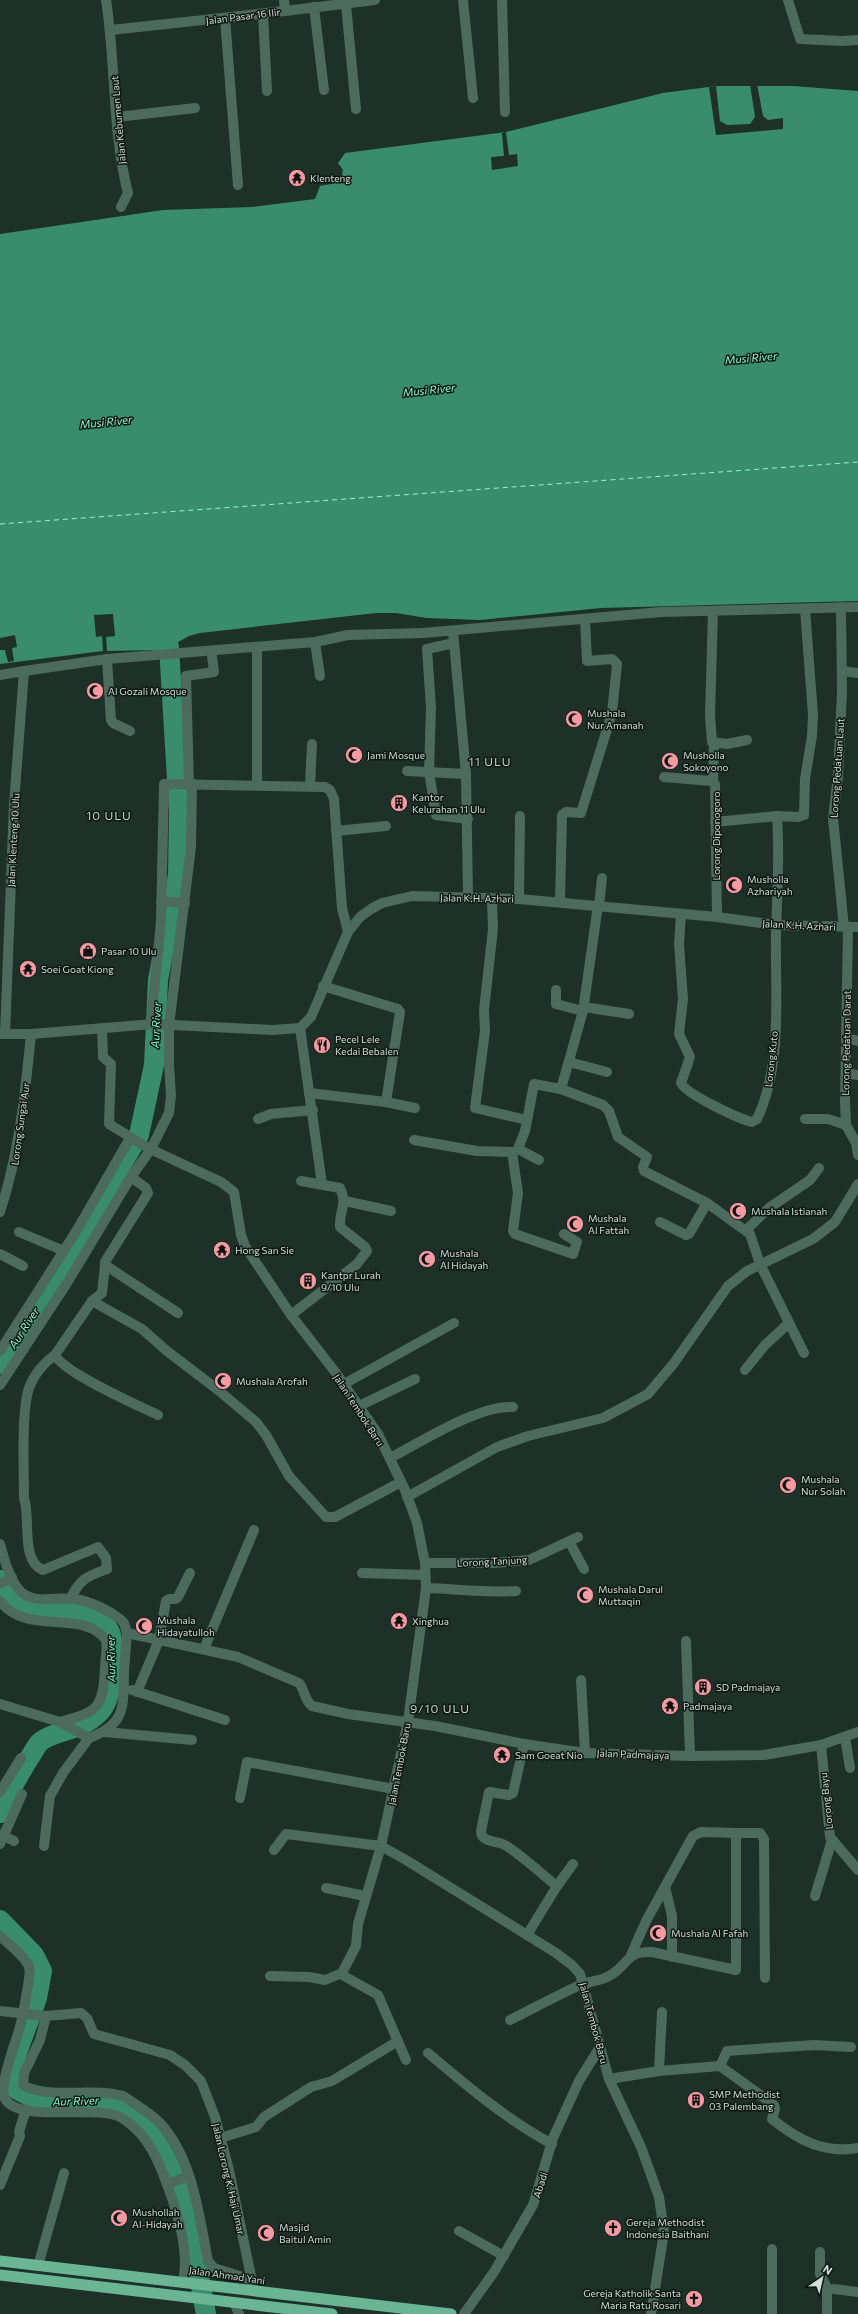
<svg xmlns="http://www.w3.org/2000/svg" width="858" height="2314" viewBox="0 0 858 2314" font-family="Commissioner,sans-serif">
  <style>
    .water { fill: #398d6c }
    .pier { fill: #1d3128 }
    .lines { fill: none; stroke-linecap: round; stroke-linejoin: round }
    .river { stroke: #398d6c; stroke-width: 20 }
    .ferry { stroke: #88fccb; stroke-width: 1; stroke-dasharray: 5 4; stroke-linecap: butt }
    .minor { stroke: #4c6b5c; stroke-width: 10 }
    .tertiary { stroke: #4c6b5c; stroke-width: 10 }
    .trunk { stroke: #6ab594; stroke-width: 11 }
    .labels { text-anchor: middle; stroke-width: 3; stroke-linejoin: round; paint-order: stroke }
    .street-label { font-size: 10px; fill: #d2dfd8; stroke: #0e1713 }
    .poi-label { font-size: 10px; fill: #d2dfd8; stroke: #0e1713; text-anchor: start }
    .water-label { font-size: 11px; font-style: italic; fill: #88fccb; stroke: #0e1713 }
    .quarter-label { font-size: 12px; letter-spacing: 1px; fill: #bbd4c7; stroke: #0e1713 }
  </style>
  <rect width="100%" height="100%" fill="#1d3128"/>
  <polygon class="water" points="716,86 793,86 858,91 858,601 601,608 480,620 427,618 396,613 376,613 200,633 189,636 169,647 160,650 103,651 0,664 0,234 163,210 252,207 315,199 320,186 336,183 341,179 343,170 338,163 345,153 506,132 663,93"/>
  <g class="pier">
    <polygon points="750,84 757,84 763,116 768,120 783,118 783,129 716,135 709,87 716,86 720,121 727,125 750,124 755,117"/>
    <polygon points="506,132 509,155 517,154 518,166 492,170 491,157 504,156 502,133"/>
    <polygon points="113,614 115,636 106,637 107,651 103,651 102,636 96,637 94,615"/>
    <polygon points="15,635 17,647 12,648 14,661 8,662 5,650 0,650 0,638"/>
  </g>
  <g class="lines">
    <g class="river">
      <polyline points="0,1364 29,1323 139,1135 154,1065 158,980 178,875 179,812 169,647"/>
      <path d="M0 1580C26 1630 80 1594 107 1627 115 1637 112 1652 112 1665 111 1702 105 1718 68 1730 59 1733 47 1736 40 1742 36 1746 33 1753 30 1757 18 1776 8 1793 0 1813"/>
      <path d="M0 1920 34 1955 42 1971 37 1998 18 2050 11 2078 16 2089C24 2093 34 2100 43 2102 59 2107 92 2093 109 2101 184 2134 192 2244 206 2314"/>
    </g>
    <polyline class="ferry" points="0,524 858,462"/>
    <g class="minor">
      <path d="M106 0C116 64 112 131 128 193L121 207"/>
      <polyline points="463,0 473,98"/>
      <polyline points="502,0 505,112"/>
      <polyline points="788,0 800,39 842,41 858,40"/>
      <polyline points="346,5 356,109"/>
      <polyline points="314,7 324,90"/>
      <polyline points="263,14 267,91"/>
      <polyline points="225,18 238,185"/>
      <polyline points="111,30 285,11"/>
      <polyline points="117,117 195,108"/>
      <polyline points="841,607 842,692 838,776 833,818 844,927"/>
      <polyline points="713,611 710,716 712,742 727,744 747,740"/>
      <polyline points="453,631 466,774 468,897"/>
      <polyline points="315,642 320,676"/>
      <polyline points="454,643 427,649 431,708 429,772 436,815 468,819"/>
      <polyline points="107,659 111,720 113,723 130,731"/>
      <polyline points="24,671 107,659 315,642 348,635 423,633 661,612 858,607"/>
      <polyline points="842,671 858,673"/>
      <polyline points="0,675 24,671 14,804 5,1034"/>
      <polyline points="407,771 466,774"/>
      <polyline points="664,777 711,781 715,784 717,917"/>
      <polyline points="713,781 714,744"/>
      <polyline points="189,783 186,676 214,672 212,656"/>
      <polyline points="257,785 257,651"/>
      <polyline points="310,786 312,744"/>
      <polyline points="715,822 777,816"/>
      <polyline points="336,831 386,826"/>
      <polyline points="519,899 520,816"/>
      <polyline points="492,900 493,929 484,1010 485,1031 475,1108 527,1120"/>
      <polyline points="161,901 185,903"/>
      <polyline points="560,902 562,815 566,812 581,813 612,713 617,664 612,659 587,661 585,619"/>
      <polyline points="599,906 602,878"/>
      <path d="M681 914 679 944 683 999 679 1034 690 1057 681 1083C686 1094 739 1119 752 1122L757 1119C783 1064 775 995 776 935 777 895 780 856 777 816L798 817 804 815 805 779 812 736 813 715 805 609"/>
      <polyline points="848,928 845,1102 846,1125 856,1143 858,1155"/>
      <polyline points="323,986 398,1009 400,1012 386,1102 415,1108"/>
      <polyline points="556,990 556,1004 583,1011"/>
      <polyline points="584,1007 629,1014"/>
      <polyline points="151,1024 161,921 164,784 325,787 330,790 334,799 342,908 348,932"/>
      <polyline points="300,1028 322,1184"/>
      <polyline points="102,1029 103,1057 111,1064 109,1124 148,1148 221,1182 234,1192 241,1235 245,1246 291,1315 336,1373 378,1434 405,1490 417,1523 425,1563 426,1588 408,1721 381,1846 406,1860 556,1953 572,1965 580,1974 609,2079 641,2147 659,2197 664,2232 651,2314"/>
      <polyline points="846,1038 858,1041"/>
      <polyline points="569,1062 607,1072"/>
      <polyline points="846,1073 858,1075"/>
      <polyline points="561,1089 583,1011 598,905"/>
      <polyline points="309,1093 386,1102"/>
      <polyline points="258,1119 271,1114 313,1110"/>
      <polyline points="805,1119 828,1119 846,1125"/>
      <polyline points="414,1140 477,1151 512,1152 518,1193 513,1231 515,1234 573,1254 577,1242 564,1234"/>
      <polyline points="539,1160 518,1149 525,1131 534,1084 561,1089 603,1105 609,1111 618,1137 647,1157 643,1167 644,1171 707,1203 689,1234 686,1235 660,1222"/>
      <polyline points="131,1177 146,1188 148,1193 105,1262 105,1265 178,1313"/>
      <polyline points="345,1201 391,1211"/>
      <polyline points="707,1203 750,1234 760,1264 804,1353"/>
      <path d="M0 1212C19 1154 25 1095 31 1034"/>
      <polyline points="746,1230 769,1208 810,1180 819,1168"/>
      <polyline points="19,1232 64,1251"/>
      <polyline points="0,1254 23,1266"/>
      <path d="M105 1265 102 1293 92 1301 55 1355C64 1373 137 1405 158 1415"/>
      <polyline points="92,1301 142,1329 167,1351 218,1390 256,1422 266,1435 289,1476 326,1517 335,1517 401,1482"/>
      <path d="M291 1315 357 1264 367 1251 365 1247 340 1227C339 1209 348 1206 340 1188L301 1181"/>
      <polyline points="0,1351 77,1230 130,1138"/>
      <path d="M55 1355C44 1363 34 1374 29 1388 21 1413 24 1470 24 1498 31 1517 20 1561 43 1570L98 1547 106 1558 107 1569C86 1577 81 1578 70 1599"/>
      <polyline points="745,1370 765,1345 789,1323"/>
      <polyline points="344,1384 454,1323"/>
      <polyline points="0,1385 67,1283 131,1177 151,1149 169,1113 171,1096 169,1064 169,1026 191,847 192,783"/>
      <polyline points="359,1406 415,1379"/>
      <path d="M390 1458C421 1442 478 1405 513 1407"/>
      <polyline points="407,1497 497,1447 528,1436 603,1418 648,1394 674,1363 728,1286 747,1271 813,1239 835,1222 858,1184"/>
      <polyline points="570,1543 584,1569"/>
      <path d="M0 1544C4 1559 10 1581 21 1592 36 1605 58 1596 75 1599 90 1601 108 1610 120 1619L124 1623 127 1633C126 1645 125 1658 124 1671 123 1706 127 1724 89 1738L60 1722 0 1704"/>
      <polyline points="425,1563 494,1563 529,1560 578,1537"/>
      <polyline points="362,1573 425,1575"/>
      <polyline points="0,1584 12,1577"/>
      <path d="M426 1588C457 1589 486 1593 516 1591"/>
      <path d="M0 1601C27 1637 82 1608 106 1640 108 1649 105 1659 105 1668 103 1708 98 1712 60 1722"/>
      <path d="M127 1633 238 1657 299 1683C305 1690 304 1700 312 1706L348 1714 435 1726 524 1744 585 1753 690 1756 764 1755 821 1745 858 1732"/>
      <polyline points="686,1641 690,1756"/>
      <polyline points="204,1649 254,1530"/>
      <polyline points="581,1680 585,1753"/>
      <polyline points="132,1690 225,1720"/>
      <polyline points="137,1692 159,1640 166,1601 169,1599 176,1599 178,1597 190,1573"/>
      <polyline points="105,1732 192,1740"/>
      <polyline points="845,1737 850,1768"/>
      <path d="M524 1744 513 1793 509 1795 489 1792 481 1831C481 1843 496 1840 505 1845 523 1856 540 1873 557 1886L527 1935"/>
      <polyline points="821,1745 830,1837 858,1870"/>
      <polyline points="0,1792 21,1758"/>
      <polyline points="240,1798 247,1762 394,1789"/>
      <polyline points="736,1833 760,1833 764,1839 765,1978"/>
      <polyline points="0,1834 14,1841"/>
      <polyline points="0,1844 22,1794"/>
      <polyline points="44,1846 50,1796 63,1773 89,1738"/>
      <polyline points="274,1850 286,1834 381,1846 358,1924 356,1946 342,1973 344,1976 378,1995 406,2060"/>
      <polyline points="557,1886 573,1864"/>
      <polyline points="665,1887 672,1916 672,1957"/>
      <polyline points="326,1888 365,1896"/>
      <polyline points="815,1896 832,1840"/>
      <path d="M0 1936C8 1944 25 1956 29 1967 31 1975 28 1983 27 1991 25 2004 23 2017 19 2030 15 2045 0 2082 4 2097 16 2125 98 2103 122 2118 151 2136 161 2167 172 2198 180 2223 189 2254 183 2281"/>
      <polyline points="270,1976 309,1977 325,1980 342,1973"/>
      <polyline points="0,2011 46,2016 81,2013 87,2018 94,2034 170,2055 185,2065 201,2081 215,2117 229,2170 254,2291"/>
      <path d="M46 2016 40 2040 24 2073 23 2085C48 2100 94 2087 123 2096 135 2104 150 2113 160 2123 193 2159 199 2215 208 2261L214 2268 252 2280"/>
      <path d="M510 2020C534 2008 558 1995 582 1984 591 1981 601 1981 609 1976 629 1965 625 1951 652 1952L736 1970V1833L701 1832 693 1836 646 1921 631 1955"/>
      <path d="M428 2053C467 2086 506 2119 552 2144"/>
      <polyline points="720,2066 727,2051 814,2045 851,2047"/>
      <polyline points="659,2071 662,2012"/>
      <path d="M609 2079 659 2071 720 2066 774 2105 775 2109 772 2119C798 2140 824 2154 858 2148"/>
      <polyline points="220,2138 256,2127 264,2117 311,2087 332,2081 398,2041"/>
      <polyline points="167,2184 189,2176"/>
      <polyline points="0,2185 20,2136 19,2132 26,2109"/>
      <polyline points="459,2231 504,2256"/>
      <polyline points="772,2249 772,2314"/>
      <polyline points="820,2252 820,2274 827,2288 827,2314"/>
      <polyline points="38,2266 64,2173"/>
      <polyline points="834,2289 858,2292"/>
      <polyline points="234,2302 239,2314"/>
      <polyline points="464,2314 494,2272 533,2205 553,2138 579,2081 600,2047"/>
    </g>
    <g class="tertiary">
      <polyline points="284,0 285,11 375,0"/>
      <polyline points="0,1034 31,1034 154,1024 272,1030 300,1028 311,1017 348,932 360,917 371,909 382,903 412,896 519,899 717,917 776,925 858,927"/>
    </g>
    <g class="trunk">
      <polyline points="0,2261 451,2314"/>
      <polyline points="0,2275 332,2314"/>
    </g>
  </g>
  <defs>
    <symbol id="temple-disc" viewBox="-11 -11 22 22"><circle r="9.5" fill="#f49aa2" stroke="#0e1713"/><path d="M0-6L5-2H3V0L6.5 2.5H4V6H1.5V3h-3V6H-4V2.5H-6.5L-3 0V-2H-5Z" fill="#111"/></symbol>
    <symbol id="mosque-disc" viewBox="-11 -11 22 22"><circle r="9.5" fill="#f49aa2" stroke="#0e1713"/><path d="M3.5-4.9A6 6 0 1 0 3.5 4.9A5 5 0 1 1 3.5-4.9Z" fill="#111"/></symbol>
    <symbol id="building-disc" viewBox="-11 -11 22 22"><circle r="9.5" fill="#f49aa2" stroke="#0e1713"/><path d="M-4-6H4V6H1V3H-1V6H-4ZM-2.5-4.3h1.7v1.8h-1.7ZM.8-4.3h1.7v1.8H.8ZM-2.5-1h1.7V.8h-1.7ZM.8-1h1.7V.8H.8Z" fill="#111"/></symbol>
    <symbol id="shop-disc" viewBox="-11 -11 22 22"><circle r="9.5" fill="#f49aa2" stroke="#0e1713"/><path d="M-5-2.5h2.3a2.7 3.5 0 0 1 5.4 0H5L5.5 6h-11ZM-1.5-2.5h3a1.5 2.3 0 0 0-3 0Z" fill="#111"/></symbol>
    <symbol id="restaurant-disc" viewBox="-11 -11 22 22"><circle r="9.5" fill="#f49aa2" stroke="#0e1713"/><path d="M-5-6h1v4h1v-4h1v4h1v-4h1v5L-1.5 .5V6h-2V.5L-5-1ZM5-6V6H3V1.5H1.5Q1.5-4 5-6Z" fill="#111"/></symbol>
    <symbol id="church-disc" viewBox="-11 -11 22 22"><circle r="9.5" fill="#f49aa2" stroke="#0e1713"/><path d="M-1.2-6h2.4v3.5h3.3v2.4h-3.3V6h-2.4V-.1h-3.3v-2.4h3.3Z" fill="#111"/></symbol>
  </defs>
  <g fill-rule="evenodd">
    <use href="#temple-disc" x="287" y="168" width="20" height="20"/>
    <use href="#mosque-disc" x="85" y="681" width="20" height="20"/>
    <use href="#mosque-disc" x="564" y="709" width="20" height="20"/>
    <use href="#mosque-disc" x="344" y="745" width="20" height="20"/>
    <use href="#mosque-disc" x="660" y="751" width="20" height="20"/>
    <use href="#building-disc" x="389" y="793" width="20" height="20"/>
    <use href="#mosque-disc" x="724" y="875" width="20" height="20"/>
    <use href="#shop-disc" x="78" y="941" width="20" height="20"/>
    <use href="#temple-disc" x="18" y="959" width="20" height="20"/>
    <use href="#restaurant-disc" x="312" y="1035" width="20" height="20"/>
    <use href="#mosque-disc" x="728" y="1201" width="20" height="20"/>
    <use href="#mosque-disc" x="565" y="1214" width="20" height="20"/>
    <use href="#temple-disc" x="212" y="1240" width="20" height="20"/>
    <use href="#mosque-disc" x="417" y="1249" width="20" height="20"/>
    <use href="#building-disc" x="298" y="1271" width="20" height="20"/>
    <use href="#mosque-disc" x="213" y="1371" width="20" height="20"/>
    <use href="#mosque-disc" x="778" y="1475" width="20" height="20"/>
    <use href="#mosque-disc" x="575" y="1585" width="20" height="20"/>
    <use href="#temple-disc" x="389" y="1611" width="20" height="20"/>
    <use href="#mosque-disc" x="134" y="1616" width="20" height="20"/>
    <use href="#building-disc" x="693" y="1677" width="20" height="20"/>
    <use href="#temple-disc" x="660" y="1696" width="20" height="20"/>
    <use href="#temple-disc" x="492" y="1745" width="20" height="20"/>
    <use href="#mosque-disc" x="648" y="1923" width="20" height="20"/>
    <use href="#building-disc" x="686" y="2090" width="20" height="20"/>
    <use href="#mosque-disc" x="109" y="2208" width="20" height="20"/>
    <use href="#church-disc" x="603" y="2218" width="20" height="20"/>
    <use href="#mosque-disc" x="256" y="2223" width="20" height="20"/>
    <use href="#church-disc" x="684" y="2289" width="20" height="20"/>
  </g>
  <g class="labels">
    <g class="street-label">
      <text transform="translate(243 16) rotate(-7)" y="4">Jalan Pasar 16 Ilir</text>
      <text transform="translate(118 120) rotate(-95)" y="4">Jalan Kebumen Laut</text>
      <text transform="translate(837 768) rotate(-86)" y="4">Lorong Pedatuan Laut</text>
      <text transform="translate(716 836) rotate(-90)" y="4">Lorong Diponogoro</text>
      <text transform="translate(13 840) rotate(-87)" y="4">Jalan Klenteng 10 Ulu</text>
      <text transform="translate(477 898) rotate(1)" y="4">Jalan K.H. Azhari</text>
      <text transform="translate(799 925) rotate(3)" y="4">Jalan K.H. Azhari</text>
      <text transform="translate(846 1043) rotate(-89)" y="4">Lorong Pedatuan Darat</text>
      <text transform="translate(771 1059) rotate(-84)" y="4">Lorong Kuto</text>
      <text transform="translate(20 1124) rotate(-82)" y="4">Lorong Sungai Aur</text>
      <text transform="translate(359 1410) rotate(57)" y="4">Jalan Tembok Baru</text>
      <text transform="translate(492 1561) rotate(-3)" y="4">Lorong Tanjung</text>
      <text transform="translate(633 1754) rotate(2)" y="4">Jalan Padmajaya</text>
      <text transform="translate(399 1764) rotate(-79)" y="4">Jalan Tembok Baru</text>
      <text transform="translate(826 1801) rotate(-96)" y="4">Lorong Bayu</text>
      <text transform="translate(594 2023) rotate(75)" y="4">Jalan Tembok Baru</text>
      <text transform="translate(229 2179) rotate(77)" y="4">Jalan Lorong K. Haji Umar</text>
      <text transform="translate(540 2185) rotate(-72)" y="4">Abadi</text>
      <text transform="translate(227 2275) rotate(8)" y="4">Jalan Ahmad Yani</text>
    </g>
    <g class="poi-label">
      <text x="310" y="182">Klenteng</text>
      <text x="108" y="695">Al Gozali Mosque</text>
      <text x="587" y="717">Mushala<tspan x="587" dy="12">Nur Amanah</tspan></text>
      <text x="367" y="759">Jami Mosque</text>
      <text x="683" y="759">Musholla<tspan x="683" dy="12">Sokoyono</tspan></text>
      <text x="412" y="801">Kantor<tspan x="412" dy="12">Kelurahan 11 Ulu</tspan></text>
      <text x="747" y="883">Musholla<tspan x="747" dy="12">Azhariyah</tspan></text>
      <text x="101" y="955">Pasar 10 Ulu</text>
      <text x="41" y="973">Soei Goat Kiong</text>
      <text x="335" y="1043">Pecel Lele<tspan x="335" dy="12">Kedai Bebalen</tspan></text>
      <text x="751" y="1215">Mushala Istianah</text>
      <text x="588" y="1222">Mushala<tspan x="588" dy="12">Al Fattah</tspan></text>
      <text x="235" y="1254">Hong San Sie</text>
      <text x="440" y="1257">Mushala<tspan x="440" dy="12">Al Hidayah</tspan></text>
      <text x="321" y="1279">Kantpr Lurah<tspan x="321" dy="12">9/10 Ulu</tspan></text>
      <text x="236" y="1385">Mushala Arofah</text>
      <text x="801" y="1483">Mushala<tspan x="801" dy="12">Nur Solah</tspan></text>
      <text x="598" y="1593">Mushala Darul<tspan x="598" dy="12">Muttaqin</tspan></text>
      <text x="157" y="1624">Mushala<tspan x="157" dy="12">Hidayatulloh</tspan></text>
      <text x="412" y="1625">Xinghua</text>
      <text x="716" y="1691">SD Padmajaya</text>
      <text x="683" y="1710">Padmajaya</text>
      <text x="515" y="1759">Sam Goeat Nio</text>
      <text x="671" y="1937">Mushala Al Fafah</text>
      <text x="709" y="2098">SMP Methodist<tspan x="709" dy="12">03 Palembang</tspan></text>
      <text x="132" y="2216">Mushollah<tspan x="132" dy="12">Al-Hidayah</tspan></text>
      <text x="626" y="2226">Gereja Methodist<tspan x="626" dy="12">Indonesia Baithani</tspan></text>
      <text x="279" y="2231">Masjid<tspan x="279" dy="12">Baitul Amin</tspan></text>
      <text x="681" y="2297" text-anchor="end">Gereja Katholik Santa<tspan x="681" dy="12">Maria Ratu Rosari</tspan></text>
    </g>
    <g class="water-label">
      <text transform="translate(751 358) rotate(-5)" y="4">Musi River</text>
      <text transform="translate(429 390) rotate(-6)" y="4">Musi River</text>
      <text transform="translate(106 422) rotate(-6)" y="4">Musi River</text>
      <text transform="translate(156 1025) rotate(-87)" y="4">Aur River</text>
      <text transform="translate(24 1328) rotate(-57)" y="4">Aur River</text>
      <text transform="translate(111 1659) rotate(-91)" y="4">Aur River</text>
      <text transform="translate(76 2101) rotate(-2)" y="4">Aur River</text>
    </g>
    <g class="quarter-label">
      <text x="490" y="766">11 ULU</text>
      <text x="109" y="820">10 ULU</text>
      <text x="440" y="1713">9/10 ULU</text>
    </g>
  </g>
  <g transform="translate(822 2278) rotate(34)" stroke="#0e1713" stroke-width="3" paint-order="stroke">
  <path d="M0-3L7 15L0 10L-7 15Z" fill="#d2dfd8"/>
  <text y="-6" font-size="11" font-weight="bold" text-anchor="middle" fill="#d2dfd8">N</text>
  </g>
</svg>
